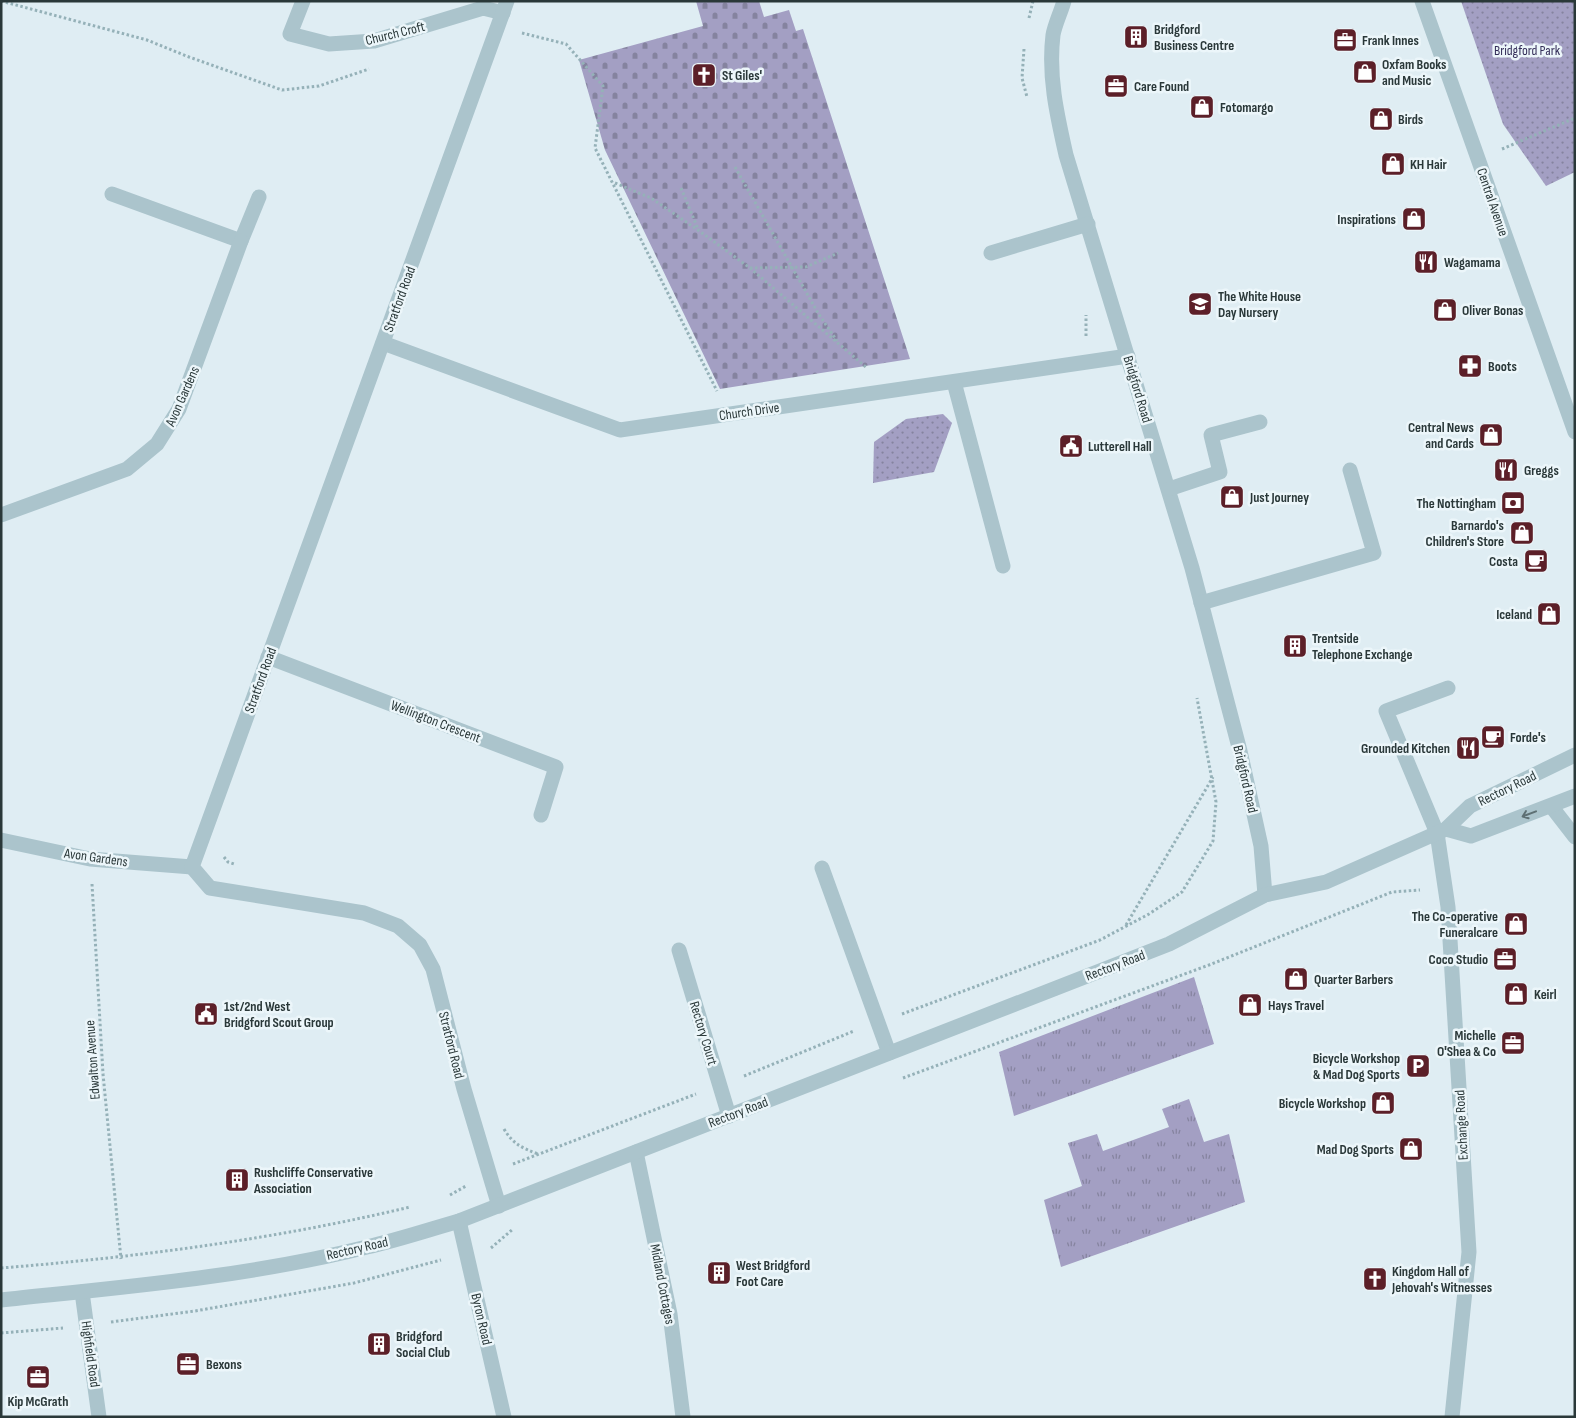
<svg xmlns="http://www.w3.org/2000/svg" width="1576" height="1418" viewBox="0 0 1576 1418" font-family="'Sofia Sans Condensed',sans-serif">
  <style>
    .grass { fill: url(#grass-tufts) }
    .cemetery { fill: url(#cemetery-stones) }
    .park { fill: url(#park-dots) }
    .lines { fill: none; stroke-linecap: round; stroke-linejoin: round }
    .path { stroke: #95b1b8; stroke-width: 3; stroke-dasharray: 2.5 2.5; stroke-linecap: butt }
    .minor { stroke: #abc4cc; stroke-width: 15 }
    .oneway { stroke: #5e7074 }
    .labels { text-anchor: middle; stroke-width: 5; stroke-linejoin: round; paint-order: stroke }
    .poi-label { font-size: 14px; font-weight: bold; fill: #2a3839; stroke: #ecf6fa; text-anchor: start }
    .street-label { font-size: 14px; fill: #2a3839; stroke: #ecf6fa }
    .park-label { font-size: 14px; fill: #332d58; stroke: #ecf6fa }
  </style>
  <defs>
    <pattern id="grass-tufts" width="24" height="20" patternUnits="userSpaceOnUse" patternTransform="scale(1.25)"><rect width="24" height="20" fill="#a39fc3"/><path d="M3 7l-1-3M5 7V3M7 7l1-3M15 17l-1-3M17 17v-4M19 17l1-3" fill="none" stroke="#85839f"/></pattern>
    <pattern id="cemetery-stones" width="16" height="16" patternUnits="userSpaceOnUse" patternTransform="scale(1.25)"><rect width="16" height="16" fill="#a39fc3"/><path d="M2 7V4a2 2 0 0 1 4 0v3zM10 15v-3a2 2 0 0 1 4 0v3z" fill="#85839f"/></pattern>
    <pattern id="park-dots" width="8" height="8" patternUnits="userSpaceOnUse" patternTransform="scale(1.25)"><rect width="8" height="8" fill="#a39fc3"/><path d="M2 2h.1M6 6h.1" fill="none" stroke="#85839f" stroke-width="1.8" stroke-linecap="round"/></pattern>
  </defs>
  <rect width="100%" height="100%" fill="#dfedf3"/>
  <g class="grass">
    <polygon points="1194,977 1214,1044 1014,1116 999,1052"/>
    <polygon points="1189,1099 1204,1142 1229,1134 1245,1202 1061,1267 1044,1200 1082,1186 1068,1143 1097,1134 1103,1151 1169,1127 1162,1109"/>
  </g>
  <polygon class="cemetery" points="696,1 759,1 764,17 789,10 796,31 803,29 910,359 720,389 605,150 579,60 703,26"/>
  <g class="park">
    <polygon points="1461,1 1575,1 1575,172 1546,186 1503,124"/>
    <polygon points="943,414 952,423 934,472 873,483 874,442 906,419"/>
  </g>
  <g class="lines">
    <g class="path">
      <polyline points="1,1 147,40 189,57 282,90 319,86 369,69"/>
      <polyline points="1029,18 1033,1"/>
      <polyline points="522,33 566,44 603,86 595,148 717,391"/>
      <polyline points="1024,49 1022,78 1027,97"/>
      <polyline points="1502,149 1575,118"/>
      <polyline points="735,167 818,313 837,341"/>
      <polyline points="615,183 651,198 698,230 750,268 867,368"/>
      <polyline points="681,188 698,229"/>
      <polyline points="750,268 806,267 838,253"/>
      <polyline points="1086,336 1086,315"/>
      <polyline points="224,857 228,862 234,864"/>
      <polyline points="92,884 103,1074 121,1259"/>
      <polyline points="1126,925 1213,777"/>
      <polyline points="902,1014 1100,940 1149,914 1182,892 1213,841 1216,802 1197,698"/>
      <polyline points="744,1076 854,1031"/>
      <polyline points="903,1078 1209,965 1392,892 1420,890"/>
      <path d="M504 1129C513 1144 522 1148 538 1154"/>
      <polyline points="513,1164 696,1094"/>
      <polyline points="450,1195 466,1186"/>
      <polyline points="491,1248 513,1229"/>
      <path d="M1 1268C139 1257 276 1239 410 1207"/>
      <polyline points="111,1322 195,1311 354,1283 441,1260"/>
      <polyline points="1,1333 63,1328"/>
    </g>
    <g class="minor">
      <polyline points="303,1 290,34 329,44 374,41 483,8 503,13"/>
      <path d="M1064 1C1061 12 1055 24 1053 35 1048 76 1057 115 1066 155L1192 568 1240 751 1261 846 1265 895"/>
      <polyline points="1422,1 1575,432"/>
      <polyline points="112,194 241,241 259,197"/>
      <polyline points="991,253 1088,224"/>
      <polyline points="383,343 620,430 1128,356"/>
      <polyline points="954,382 1003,566"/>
      <polyline points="1169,489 1220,472 1211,435 1260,422"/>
      <polyline points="1,515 127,469 157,444 179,409 241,241"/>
      <polyline points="1201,603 1374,553 1350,470"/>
      <polyline points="268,657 556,767 541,815"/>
      <polyline points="1448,688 1386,711 1437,833 1448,907 1469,1252 1452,1417"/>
      <polyline points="1551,806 1575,837"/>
      <polyline points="1446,829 1471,836 1575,796"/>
      <polyline points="1,840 90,859 192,867"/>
      <polyline points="822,868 889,1053"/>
      <polyline points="679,950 729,1116"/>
      <polyline points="636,1152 670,1314 683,1417"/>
      <polyline points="499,1206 464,1089 433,969 420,945 398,926 364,913 210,888 192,867 507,1"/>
      <polyline points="459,1221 504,1417"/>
      <polyline points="82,1292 99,1417"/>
      <path d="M1 1300C123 1287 247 1277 367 1247 398 1240 428 1230 459 1221L1169 944 1265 895 1326 882 1446 829 1470 806 1575 755"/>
    </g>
  </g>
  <defs><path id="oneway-shaft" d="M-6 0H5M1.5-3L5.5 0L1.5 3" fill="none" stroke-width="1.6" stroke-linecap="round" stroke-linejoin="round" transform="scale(1.25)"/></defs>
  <use class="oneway" href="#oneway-shaft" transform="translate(1529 814) rotate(159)"/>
  <defs>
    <symbol id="building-square" viewBox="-11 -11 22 22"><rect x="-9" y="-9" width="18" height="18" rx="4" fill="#5c1f28" stroke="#ecf6fa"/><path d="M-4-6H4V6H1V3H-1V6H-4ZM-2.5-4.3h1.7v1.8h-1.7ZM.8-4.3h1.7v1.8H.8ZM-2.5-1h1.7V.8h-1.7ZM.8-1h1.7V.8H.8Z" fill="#fff"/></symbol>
    <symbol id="office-square" viewBox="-11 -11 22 22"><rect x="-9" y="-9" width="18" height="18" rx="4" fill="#5c1f28" stroke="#ecf6fa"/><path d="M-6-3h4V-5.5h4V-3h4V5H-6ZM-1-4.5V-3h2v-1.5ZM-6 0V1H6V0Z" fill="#fff"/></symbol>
    <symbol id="shop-square" viewBox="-11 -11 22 22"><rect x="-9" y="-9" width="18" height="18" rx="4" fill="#5c1f28" stroke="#ecf6fa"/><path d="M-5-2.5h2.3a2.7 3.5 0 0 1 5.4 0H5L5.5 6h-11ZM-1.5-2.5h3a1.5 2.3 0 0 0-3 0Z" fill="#fff"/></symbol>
    <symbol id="church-square" viewBox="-11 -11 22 22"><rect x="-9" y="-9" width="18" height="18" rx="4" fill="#5c1f28" stroke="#ecf6fa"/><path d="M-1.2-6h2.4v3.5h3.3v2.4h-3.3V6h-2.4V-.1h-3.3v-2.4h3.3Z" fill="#fff"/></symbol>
    <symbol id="restaurant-square" viewBox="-11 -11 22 22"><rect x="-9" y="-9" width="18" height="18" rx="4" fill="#5c1f28" stroke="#ecf6fa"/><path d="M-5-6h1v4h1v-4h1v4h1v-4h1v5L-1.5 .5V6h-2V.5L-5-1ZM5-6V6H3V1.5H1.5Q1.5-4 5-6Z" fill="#fff"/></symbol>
    <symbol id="school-square" viewBox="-11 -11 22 22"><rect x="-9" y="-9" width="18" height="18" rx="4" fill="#5c1f28" stroke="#ecf6fa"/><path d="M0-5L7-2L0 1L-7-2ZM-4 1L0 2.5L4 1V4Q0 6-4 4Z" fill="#fff"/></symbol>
    <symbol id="pharmacy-square" viewBox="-11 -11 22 22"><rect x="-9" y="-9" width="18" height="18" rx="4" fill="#5c1f28" stroke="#ecf6fa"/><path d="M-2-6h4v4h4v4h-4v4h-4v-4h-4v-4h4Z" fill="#fff"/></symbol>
    <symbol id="civic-square" viewBox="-11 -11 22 22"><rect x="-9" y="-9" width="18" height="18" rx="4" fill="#5c1f28" stroke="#ecf6fa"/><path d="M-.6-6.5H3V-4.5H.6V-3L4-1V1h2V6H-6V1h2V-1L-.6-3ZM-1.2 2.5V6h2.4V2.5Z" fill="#fff"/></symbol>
    <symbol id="bank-square" viewBox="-11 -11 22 22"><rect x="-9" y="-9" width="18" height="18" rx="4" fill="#5c1f28" stroke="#ecf6fa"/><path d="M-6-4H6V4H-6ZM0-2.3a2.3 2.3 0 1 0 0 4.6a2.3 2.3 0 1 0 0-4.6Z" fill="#fff"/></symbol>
    <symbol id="cafe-square" viewBox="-11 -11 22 22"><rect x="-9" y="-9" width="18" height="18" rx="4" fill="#5c1f28" stroke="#ecf6fa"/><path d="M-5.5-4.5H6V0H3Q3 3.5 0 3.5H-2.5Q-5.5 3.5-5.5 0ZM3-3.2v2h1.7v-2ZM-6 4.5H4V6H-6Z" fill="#fff"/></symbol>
    <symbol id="parking-square" viewBox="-11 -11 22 22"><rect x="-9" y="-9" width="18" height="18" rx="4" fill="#5c1f28" stroke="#ecf6fa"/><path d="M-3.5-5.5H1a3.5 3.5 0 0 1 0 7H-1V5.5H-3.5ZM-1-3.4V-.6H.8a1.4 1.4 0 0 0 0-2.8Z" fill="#fff"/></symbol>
  </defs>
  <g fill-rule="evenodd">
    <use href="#building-square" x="1122" y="23" width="28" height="28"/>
    <use href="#office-square" x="1331" y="26" width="28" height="28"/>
    <use href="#shop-square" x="1351" y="58" width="28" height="28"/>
    <use href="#church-square" x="690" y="61" width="28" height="28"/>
    <use href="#office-square" x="1102" y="72" width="28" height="28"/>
    <use href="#shop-square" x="1188" y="93" width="28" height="28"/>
    <use href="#shop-square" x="1367" y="105" width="28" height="28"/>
    <use href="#shop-square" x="1379" y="150" width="28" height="28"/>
    <use href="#shop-square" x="1400" y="205" width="28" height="28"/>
    <use href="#restaurant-square" x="1412" y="248" width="28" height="28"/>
    <use href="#school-square" x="1186" y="290" width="28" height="28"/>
    <use href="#shop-square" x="1431" y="296" width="28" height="28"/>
    <use href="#pharmacy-square" x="1456" y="352" width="28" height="28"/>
    <use href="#shop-square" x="1477" y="421" width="28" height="28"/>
    <use href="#civic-square" x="1057" y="432" width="28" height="28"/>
    <use href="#restaurant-square" x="1492" y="456" width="28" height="28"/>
    <use href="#shop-square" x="1218" y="483" width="28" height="28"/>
    <use href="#bank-square" x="1499" y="489" width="28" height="28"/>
    <use href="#shop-square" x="1508" y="519" width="28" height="28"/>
    <use href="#cafe-square" x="1522" y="547" width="28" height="28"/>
    <use href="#shop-square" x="1535" y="600" width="28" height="28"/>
    <use href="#building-square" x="1281" y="632" width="28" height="28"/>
    <use href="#cafe-square" x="1479" y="723" width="28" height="28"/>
    <use href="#restaurant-square" x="1454" y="734" width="28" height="28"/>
    <use href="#shop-square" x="1502" y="910" width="28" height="28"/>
    <use href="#office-square" x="1491" y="945" width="28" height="28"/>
    <use href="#shop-square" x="1282" y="965" width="28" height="28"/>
    <use href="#shop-square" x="1502" y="980" width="28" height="28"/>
    <use href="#shop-square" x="1236" y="991" width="28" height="28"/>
    <use href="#civic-square" x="192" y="1000" width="28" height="28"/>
    <use href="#office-square" x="1499" y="1029" width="28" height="28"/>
    <use href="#parking-square" x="1404" y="1052" width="28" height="28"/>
    <use href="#shop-square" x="1369" y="1089" width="28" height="28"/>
    <use href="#shop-square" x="1397" y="1135" width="28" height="28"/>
    <use href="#building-square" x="223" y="1166" width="28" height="28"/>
    <use href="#building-square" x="705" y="1259" width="28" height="28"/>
    <use href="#church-square" x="1361" y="1265" width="28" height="28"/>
    <use href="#building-square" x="365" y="1330" width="28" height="28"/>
    <use href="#office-square" x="174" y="1350" width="28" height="28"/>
    <use href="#office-square" x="24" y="1363" width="28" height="28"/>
  </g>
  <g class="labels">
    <g class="poi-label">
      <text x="1154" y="34">Bridgford<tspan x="1154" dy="16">Business Centre</tspan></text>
      <text x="1362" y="45">Frank Innes</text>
      <text x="1382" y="69">Oxfam Books<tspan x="1382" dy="16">and Music</tspan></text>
      <text x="722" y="80">St Giles'</text>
      <text x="1134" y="91">Care Found</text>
      <text x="1220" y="112">Fotomargo</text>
      <text x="1398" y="124">Birds</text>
      <text x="1410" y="169">KH Hair</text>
      <text x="1396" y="224" text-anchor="end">Inspirations</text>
      <text x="1444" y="267">Wagamama</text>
      <text x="1218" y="301">The White House<tspan x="1218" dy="16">Day Nursery</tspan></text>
      <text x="1462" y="315">Oliver Bonas</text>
      <text x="1488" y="371">Boots</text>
      <text x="1474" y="432" text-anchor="end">Central News<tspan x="1474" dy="16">and Cards</tspan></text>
      <text x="1088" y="451">Lutterell Hall</text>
      <text x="1524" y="475">Greggs</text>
      <text x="1250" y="502">Just Journey</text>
      <text x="1496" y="508" text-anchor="end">The Nottingham</text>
      <text x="1504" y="530" text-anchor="end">Barnardo's<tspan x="1504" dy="16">Children's Store</tspan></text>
      <text x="1518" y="566" text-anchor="end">Costa</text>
      <text x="1532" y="619" text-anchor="end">Iceland</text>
      <text x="1312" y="643">Trentside<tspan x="1312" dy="16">Telephone Exchange</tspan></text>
      <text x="1510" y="742">Forde's</text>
      <text x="1450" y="753" text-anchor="end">Grounded Kitchen</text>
      <text x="1498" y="921" text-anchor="end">The Co-operative<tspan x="1498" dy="16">Funeralcare</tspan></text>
      <text x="1488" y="964" text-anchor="end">Coco Studio</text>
      <text x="1314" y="984">Quarter Barbers</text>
      <text x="1534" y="999">Keirl</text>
      <text x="1268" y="1010">Hays Travel</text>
      <text x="224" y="1011">1st/2nd West<tspan x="224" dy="16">Bridgford Scout Group</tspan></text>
      <text x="1496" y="1040" text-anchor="end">Michelle<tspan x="1496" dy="16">O'Shea &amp; Co</tspan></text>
      <text x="1400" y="1063" text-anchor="end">Bicycle Workshop<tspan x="1400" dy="16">&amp; Mad Dog Sports</tspan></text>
      <text x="1366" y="1108" text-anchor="end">Bicycle Workshop</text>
      <text x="1394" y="1154" text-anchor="end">Mad Dog Sports</text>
      <text x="254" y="1177">Rushcliffe Conservative<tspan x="254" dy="16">Association</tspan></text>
      <text x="736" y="1270">West Bridgford<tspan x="736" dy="16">Foot Care</tspan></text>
      <text x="1392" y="1276">Kingdom Hall of<tspan x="1392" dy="16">Jehovah's Witnesses</tspan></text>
      <text x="396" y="1341">Bridgford<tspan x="396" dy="16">Social Club</tspan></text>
      <text x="206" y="1369">Bexons</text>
      <text x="38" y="1406" text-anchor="middle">Kip McGrath</text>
    </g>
    <g class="street-label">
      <text transform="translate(395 33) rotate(-14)" y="5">Church Croft</text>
      <text transform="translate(1493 202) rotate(71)" y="5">Central Avenue</text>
      <text transform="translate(399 299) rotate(-70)" y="5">Stratford Road</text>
      <text transform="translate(1138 389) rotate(73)" y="5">Bridgford Road</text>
      <text transform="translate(182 396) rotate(-66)" y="5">Avon Gardens</text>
      <text transform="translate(749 411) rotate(-8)" y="5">Church Drive</text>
      <text transform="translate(260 680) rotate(-70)" y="5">Stratford Road</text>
      <text transform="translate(436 721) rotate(21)" y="5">Wellington Crescent</text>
      <text transform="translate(1246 779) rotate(77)" y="5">Bridgford Road</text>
      <text transform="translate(1507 788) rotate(-26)" y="5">Rectory Road</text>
      <text transform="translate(96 857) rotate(8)" y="5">Avon Gardens</text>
      <text transform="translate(1115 965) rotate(-21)" y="5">Rectory Road</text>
      <text transform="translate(704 1033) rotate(73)" y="5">Rectory Court</text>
      <text transform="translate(452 1045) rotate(76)" y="5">Stratford Road</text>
      <text transform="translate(92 1060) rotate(-94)" y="5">Edwalton Avenue</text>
      <text transform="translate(738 1112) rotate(-21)" y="5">Rectory Road</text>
      <text transform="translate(1461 1125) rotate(-93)" y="5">Exchange Road</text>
      <text transform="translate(357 1248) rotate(-13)" y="5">Rectory Road</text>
      <text transform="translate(663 1284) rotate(79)" y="5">Midland Cottages</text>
      <text transform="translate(482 1319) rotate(77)" y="5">Byron Road</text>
      <text transform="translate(91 1354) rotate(82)" y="5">Highfield Road</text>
    </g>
    <g class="park-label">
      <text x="1527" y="55">Bridgford Park</text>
    </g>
  </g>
  <rect width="1576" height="1418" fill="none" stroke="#2a3839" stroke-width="5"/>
</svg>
